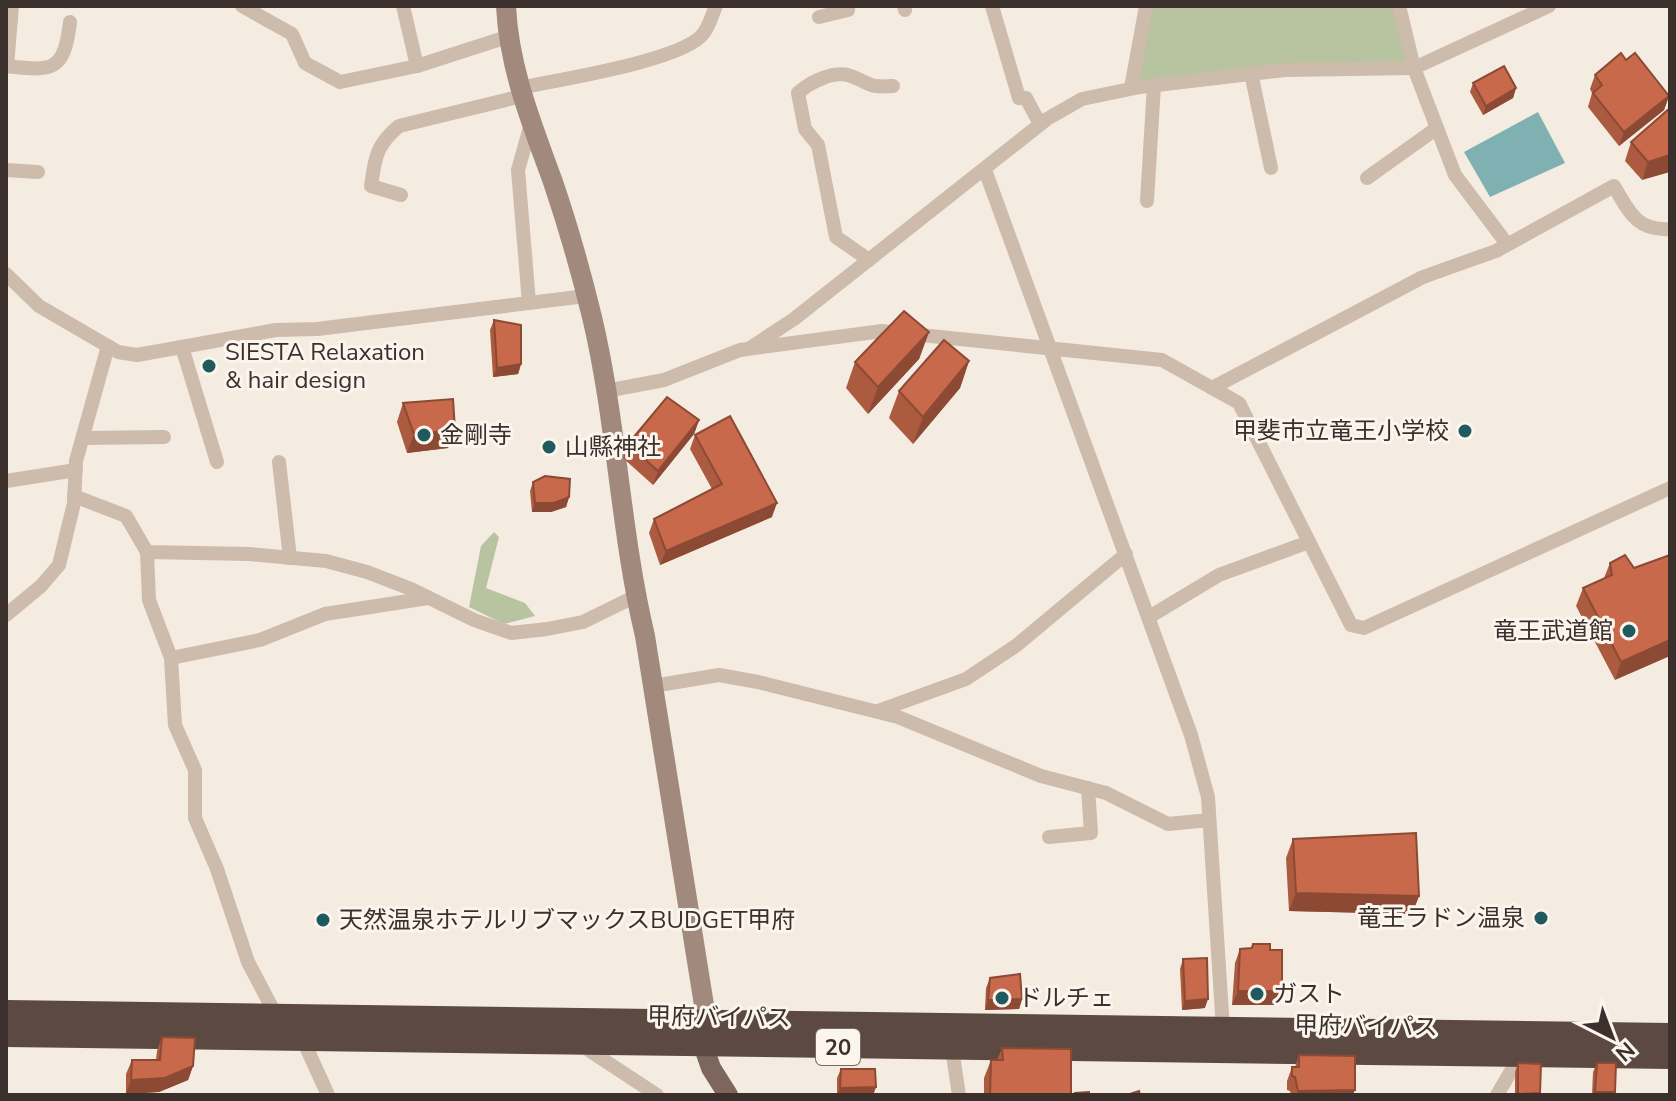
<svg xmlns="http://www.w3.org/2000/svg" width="1676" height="1101" viewBox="0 0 1676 1101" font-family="'Nunito Sans','Noto Sans JP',sans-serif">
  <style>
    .green { fill: #b8c4a0 }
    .water { fill: #7fb0b2 }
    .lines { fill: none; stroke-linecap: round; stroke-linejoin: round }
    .street { stroke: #cdbbac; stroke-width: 14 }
    .secondary { stroke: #a18a7d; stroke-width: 20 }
    .primary { stroke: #7d675c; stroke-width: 20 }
    .highway { stroke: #5c4a42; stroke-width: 24 }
    .wall { fill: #ac5a40 }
    .shaded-wall { fill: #8c4a34 }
    .building { fill: #c8694b; stroke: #8c4a34; stroke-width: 2 }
    .poi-dot { fill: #1f5a5e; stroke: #fbf5ee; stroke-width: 3 }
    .labels { text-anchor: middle; stroke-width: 6; stroke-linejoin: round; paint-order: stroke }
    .shield { fill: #fbf5ee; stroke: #756b66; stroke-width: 2 }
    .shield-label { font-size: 22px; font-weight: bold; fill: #3b302b }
    .poi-label { font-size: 24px; fill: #3b302b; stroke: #fbf5ee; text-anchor: start }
    .street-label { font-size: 24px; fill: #3b302b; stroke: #fbf5ee }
  </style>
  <rect width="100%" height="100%" fill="#f4ebe1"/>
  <g class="green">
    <polygon points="1149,6 1396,6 1411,65 1134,85"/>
    <polygon points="494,532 499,537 486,588 525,603 535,616 504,624 469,607 481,546"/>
  </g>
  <polygon class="water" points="1538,112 1565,163 1490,197 1464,152"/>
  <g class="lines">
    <g class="street">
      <polyline points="242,6 292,34 305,63 340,82 417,66 507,37"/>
      <polyline points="403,6 417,66"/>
      <polyline points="904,6 905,10"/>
      <polyline points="992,6 1019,98 1026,98 1040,124"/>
      <polyline points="1399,6 1414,68 1455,175 1507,244"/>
      <polyline points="819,17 848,10 848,6"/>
      <path d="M6 66C52 71 64 73 70 22"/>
      <polyline points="7,66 12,6"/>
      <polyline points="1251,73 1271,168"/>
      <path d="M519 88C556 80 682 61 703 34 709 27 712 15 716 6"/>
      <polyline points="1131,88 1146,6"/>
      <polyline points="6,170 38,172"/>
      <polyline points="985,170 1191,735 1208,797 1223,1029"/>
      <polyline points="1367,178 1437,128"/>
      <path d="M401 195 371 186C375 158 376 145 399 126L522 96"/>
      <polyline points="1147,201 1154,85"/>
      <path d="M1670 229C1637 231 1629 212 1614 186L1496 251 1423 277 1212 388 1239 403 1351 625 1364 628 1670 488"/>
      <path d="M869 260 836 237 818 145 805 129 798 93C810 82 834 70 851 76 872 84 868 88 893 86"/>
      <polyline points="6,274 39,306 118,352 137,355 276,330 317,329 586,296"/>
      <polyline points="529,303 518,170 531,124"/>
      <polyline points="182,347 217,462"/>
      <polyline points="750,348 794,319 1047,119 1082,99 1140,87 1285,70 1414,68 1549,6"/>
      <polyline points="606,391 664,380 740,350 882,331 1162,360 1212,388"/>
      <polyline points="83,438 164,437"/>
      <polyline points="279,462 290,558"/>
      <polyline points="6,481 76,470"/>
      <polyline points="74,496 126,516 147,552 249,554 326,561 367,572 411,589 474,620 511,633 547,629 583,622 636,596"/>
      <polyline points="147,552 149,600 171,658 260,640 325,614 428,598"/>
      <polyline points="6,615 41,586 59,565 74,503 76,461 108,346"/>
      <polyline points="1149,617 1219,575 1309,542"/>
      <polyline points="171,658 175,725 195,770 195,818 217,869 248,962 277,1017"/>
      <polyline points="653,686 719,675 758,682 898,717 1041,776 1106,793 1168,824 1209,820"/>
      <polyline points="878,711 966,679 1017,645 1126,554"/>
      <polyline points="1049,837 1091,833 1088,788"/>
      <polyline points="303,1040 328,1095"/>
      <polyline points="587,1044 590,1051 657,1095"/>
      <polyline points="952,1049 959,1095"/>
      <polyline points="1497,1095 1520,1056"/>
    </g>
    <path class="secondary" d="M506 6C509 69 532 124 553 182 568 226 581 272 592 317 617 422 620 531 645 636L704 1005V1036"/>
    <polyline class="primary" points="703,1045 711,1068 728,1095"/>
    <g class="highway">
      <polyline points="6,1012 1670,1035"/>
      <polyline points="6,1035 1670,1057"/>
    </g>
  </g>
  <g class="wall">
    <polygon points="1626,60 1669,96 1664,110 1619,146 1588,107 1592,93 1590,89 1595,75"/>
    <polygon points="1473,83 1516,88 1513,98 1483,115 1470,92"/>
    <polygon points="1670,108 1642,180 1625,161 1631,142"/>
    <polygon points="494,320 521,364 518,374 493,377 490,330"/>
    <polygon points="929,332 919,359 868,414 846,388 855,362"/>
    <polygon points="969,361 960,388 913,444 889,418 899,391"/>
    <polygon points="403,403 455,430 448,448 407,453 397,422"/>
    <polygon points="699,420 694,434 653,485 623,458 628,444"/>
    <polygon points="695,435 772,517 660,565 649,533 654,519 712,489 690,449"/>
    <polygon points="533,482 569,497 566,507 551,512 532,512 530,491"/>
    <polygon points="1670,555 1615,680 1576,606 1583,588 1604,578 1610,563 1634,568"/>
    <polygon points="1293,839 1419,896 1412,914 1289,911 1286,858"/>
    <polygon points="1253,944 1270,950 1282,991 1276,1005 1232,1005 1235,963 1240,949 1251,948"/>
    <polygon points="1183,959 1205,1008 1182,1010 1180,969"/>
    <polygon points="990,978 1022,999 1019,1009 985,1010 986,988"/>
    <polygon points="162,1037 193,1066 188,1080 159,1092 126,1094 126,1074 132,1060 156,1060 157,1051"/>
    <polygon points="1002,1048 1071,1095 984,1095 984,1078 991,1060 997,1060"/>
    <polygon points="1299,1055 1353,1095 1291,1095 1290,1091 1287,1090 1287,1081 1292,1067 1295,1067"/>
    <polygon points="1518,1063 1540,1095 1515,1095 1515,1072"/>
    <polygon points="1597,1063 1615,1092 1614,1095 1592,1095 1593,1072"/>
    <polygon points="841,1069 876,1087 873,1095 837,1095 837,1078"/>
  </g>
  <g class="shaded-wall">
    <polygon points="1516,88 1513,98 1483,115 1486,106"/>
    <polygon points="1669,96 1664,110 1619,146 1624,132"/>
    <polygon points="1670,155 1670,172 1642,180 1648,162"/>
    <polygon points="929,332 919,359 868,414 878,387"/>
    <polygon points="969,361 960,388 913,444 923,417"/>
    <polygon points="521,364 518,374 493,377 497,368"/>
    <polygon points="699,420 694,434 653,485 658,471"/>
    <polygon points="455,430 448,448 407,453 414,434"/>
    <polygon points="569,497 566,507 551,512 532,512 535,503"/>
    <polygon points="777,503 772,517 660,565 666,551"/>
    <polygon points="1670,640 1670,656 1615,680 1621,662"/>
    <polygon points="1296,893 1419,896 1412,914 1289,911"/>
    <polygon points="1238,991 1282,991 1276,1005 1232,1005"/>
    <polygon points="1022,999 1019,1009 985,1010 988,1000"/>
    <polygon points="1208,999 1205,1008 1182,1010 1185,1001"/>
    <polygon points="193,1066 188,1080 159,1092 126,1094 131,1080"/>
    <polygon points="876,1087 873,1095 838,1095 840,1088"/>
    <polygon points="1355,1090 1353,1095 1297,1095 1298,1091"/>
    <polygon points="1595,1092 1615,1092 1614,1095 1594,1095"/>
    <polygon points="1540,1093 1540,1095 1518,1095 1518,1094"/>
  </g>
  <g class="building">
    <polygon points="1621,53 1626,60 1635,53 1669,96 1624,132 1593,93 1602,85 1595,75"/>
    <polygon points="1504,66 1516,88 1486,106 1473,83"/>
    <polygon points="1670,108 1670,155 1648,162 1631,142"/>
    <polygon points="904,311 929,332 878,387 855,362"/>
    <polygon points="494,320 521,325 521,364 497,368"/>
    <polygon points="944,340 969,361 923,417 899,391"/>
    <polygon points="667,397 699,420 658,471 628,444"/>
    <polygon points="453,399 455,430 414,434 403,403"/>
    <polygon points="730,416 777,503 666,551 654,519 722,484 695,435"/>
    <polygon points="545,476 570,479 569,497 554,503 535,503 533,482"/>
    <polygon points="1625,555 1634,568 1670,555 1670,640 1621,662 1583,588 1612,575 1610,563"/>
    <polygon points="1416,833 1419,896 1296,893 1293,839"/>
    <polygon points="1253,944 1270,944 1270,950 1282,950 1282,991 1238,991 1240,949 1252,948"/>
    <polygon points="1207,958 1208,999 1185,1001 1183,959"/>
    <polygon points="1020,974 1022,999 988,1000 990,978"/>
    <polygon points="162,1037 195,1038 193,1066 165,1078 131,1080 132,1060 160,1060"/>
    <polygon points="1002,1048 1071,1049 1071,1095 990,1095 991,1060 1003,1060"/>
    <polygon points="1299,1055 1355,1056 1355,1090 1298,1091 1295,1077 1292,1076 1292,1067 1299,1067"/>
    <polygon points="1518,1063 1541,1064 1540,1093 1518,1094"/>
    <polygon points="1597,1063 1616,1063 1615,1092 1595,1092"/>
    <polygon points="841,1069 875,1069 876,1087 840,1088"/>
    <polygon points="1139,1091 1140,1095 1127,1095"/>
    <polygon points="1089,1092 1089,1095 1075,1095 1075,1093"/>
  </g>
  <g class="poi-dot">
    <circle cx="209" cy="366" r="8"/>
    <circle cx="1465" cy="431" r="8"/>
    <circle cx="424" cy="435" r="8"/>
    <circle cx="549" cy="447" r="8"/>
    <circle cx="1629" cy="631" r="8"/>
    <circle cx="1541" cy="918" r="8"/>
    <circle cx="323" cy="920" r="8"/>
    <circle cx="1257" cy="994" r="8"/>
    <circle cx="1002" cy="998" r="8"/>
  </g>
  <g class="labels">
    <rect class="shield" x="816" y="1029" width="44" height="36" rx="6"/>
    <g class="shield-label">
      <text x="838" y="1055">20</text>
    </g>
    <g class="poi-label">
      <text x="225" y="360">SIESTA Relaxation<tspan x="225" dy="28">&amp; hair design</tspan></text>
      <text x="1449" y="439" text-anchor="end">甲斐市立竜王小学校</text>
      <text x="440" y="443">金剛寺</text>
      <text x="565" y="455">山縣神社</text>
      <text x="1613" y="639" text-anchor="end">竜王武道館</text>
      <text x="1525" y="926" text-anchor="end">竜王ラドン温泉</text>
      <text x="339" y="928">天然温泉ホテルリブマックスBUDGET甲府</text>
      <text x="1273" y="1002">ガスト</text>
      <text x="1018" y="1006">ドルチェ</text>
    </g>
    <g class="street-label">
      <text transform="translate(719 1017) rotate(1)" y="8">甲府バイパス</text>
      <text transform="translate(1366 1026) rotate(1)" y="8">甲府バイパス</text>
    </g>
  </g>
  <rect width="1676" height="1101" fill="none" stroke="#3b302b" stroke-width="16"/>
  <g transform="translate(1612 1037) rotate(138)" stroke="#fbf5ee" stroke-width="6" paint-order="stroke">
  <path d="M0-6L14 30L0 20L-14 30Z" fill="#3b302b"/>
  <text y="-12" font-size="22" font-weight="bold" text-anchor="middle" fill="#3b302b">N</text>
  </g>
</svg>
